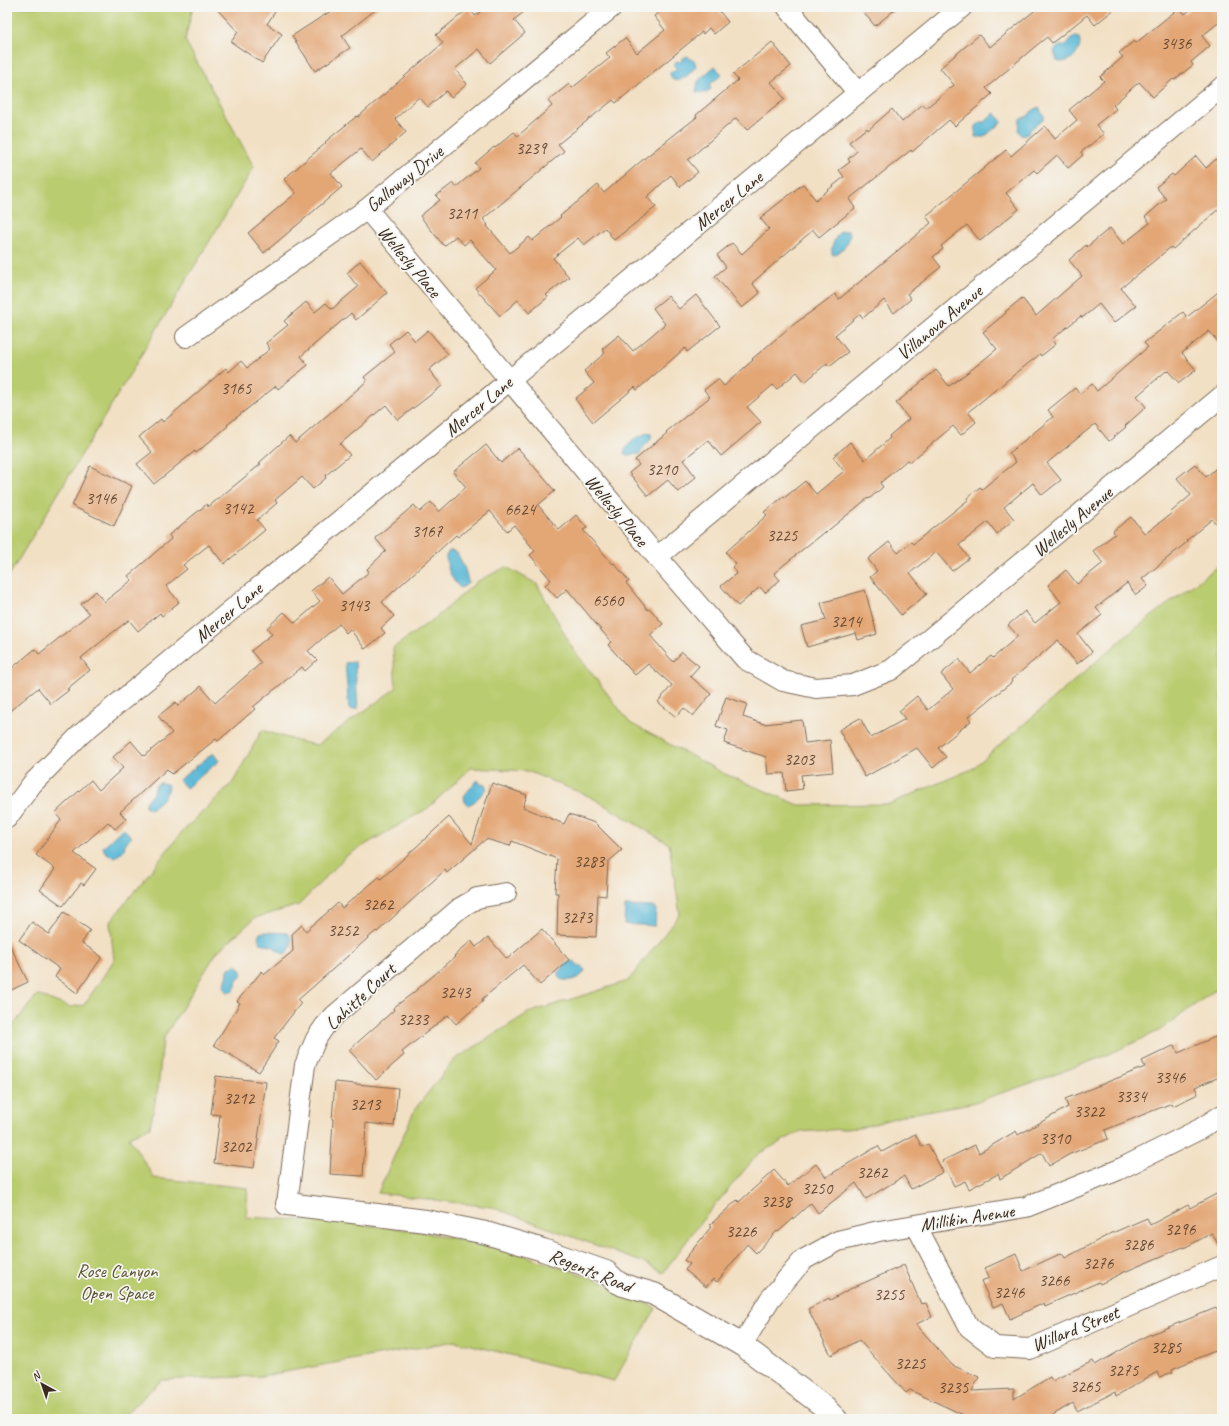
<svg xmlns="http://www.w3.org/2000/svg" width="1229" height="1426" viewBox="0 0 1229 1426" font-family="Caveat,sans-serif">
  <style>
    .green { fill: #bacc70; stroke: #7a7b47 }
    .water { fill: #57b7d6; stroke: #49707a }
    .building { fill: #e3a674 }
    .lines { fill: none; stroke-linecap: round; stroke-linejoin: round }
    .minor-casing { stroke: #7b6a58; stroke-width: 22 }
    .tertiary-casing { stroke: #7b6a58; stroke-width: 24 }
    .minor { stroke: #fff; stroke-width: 20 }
    .tertiary { stroke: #fff; stroke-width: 22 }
    .labels { text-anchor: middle; stroke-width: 3.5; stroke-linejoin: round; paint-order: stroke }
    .number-label { font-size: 17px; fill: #654934 }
    .street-label { font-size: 19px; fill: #3b2a1e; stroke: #f6f6f2 }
    .park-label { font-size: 19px; fill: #5b5232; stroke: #f6f6f2 }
  </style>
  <rect width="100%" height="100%" fill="#f6f6f2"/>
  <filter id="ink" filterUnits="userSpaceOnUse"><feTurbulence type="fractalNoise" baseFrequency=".025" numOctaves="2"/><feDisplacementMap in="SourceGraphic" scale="8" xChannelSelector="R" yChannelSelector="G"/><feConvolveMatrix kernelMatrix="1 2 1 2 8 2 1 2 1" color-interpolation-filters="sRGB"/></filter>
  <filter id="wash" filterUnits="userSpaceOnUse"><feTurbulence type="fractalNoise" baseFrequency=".012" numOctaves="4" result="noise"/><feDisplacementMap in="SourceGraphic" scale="16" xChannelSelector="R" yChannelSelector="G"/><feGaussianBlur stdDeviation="0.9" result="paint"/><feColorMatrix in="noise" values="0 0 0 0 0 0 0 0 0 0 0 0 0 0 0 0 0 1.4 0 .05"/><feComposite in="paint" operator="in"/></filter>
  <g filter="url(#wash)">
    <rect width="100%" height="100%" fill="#f2e0c4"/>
    <g class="green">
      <polygon points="7,7 193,7 185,40 254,167 7,579"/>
      <polygon points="1222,563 1222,985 1159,1031 1105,1056 1037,1081 972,1103 909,1114 859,1128 799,1132 758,1154 700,1223 663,1273 647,1264 491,1207 378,1193 415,1109 454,1060 528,1013 628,981 680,914 669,844 591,797 527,771 471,768 428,808 346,856 299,905 255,918 217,952 163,1039 158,1088 150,1127 129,1137 154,1178 248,1188 246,1217 340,1222 418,1231 511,1251 598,1280 656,1308 614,1381 455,1341 263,1376 162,1380 120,1419 7,1419 7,1033 37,995 70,1007 84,1005 114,960 110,922 181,833 233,782 262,730 301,742 317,745 396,688 393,648 439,615 478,581 506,567 537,584 573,649 630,723 725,774 799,805 889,804 972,769 1127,635"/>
    </g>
    <g class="water">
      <path d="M1076 37 1079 38C1084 51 1068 66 1057 61L1054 51C1057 46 1061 46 1066 45L1072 38Z"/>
      <path d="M687 56 695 62 696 66C691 74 671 91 670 72L677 69 674 66 676 61 681 62 682 59Z"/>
      <polygon points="715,66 722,75 709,85 711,89 705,93 696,92 698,81"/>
      <polygon points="1038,107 1040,108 1041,112 1044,115 1044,118 1031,129 1028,134 1022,136 1018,130 1020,119 1028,116 1031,112"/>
      <polygon points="995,113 1002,122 984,137 975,137 976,126 981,122 985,122"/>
      <path d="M845 231H849C853 239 842 252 834 255L832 254C831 246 835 238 840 232Z"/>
      <path d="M647 433 651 434V439L643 448 640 454 626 455 624 453C627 443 638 436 647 433Z"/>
      <path d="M449 551H451L457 553C462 562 467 572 468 583L465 586 460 588C451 579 447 569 446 556Z"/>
      <polygon points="355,662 358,709 349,709 345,663"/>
      <polygon points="213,753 219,761 186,788 179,780"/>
      <polygon points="476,781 479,781 481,785 485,784 487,789 474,802 468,805 465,802 464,796"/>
      <polygon points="160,783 167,784 169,789 164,797 151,809 145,806 145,803 153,793 156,785"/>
      <polygon points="123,828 132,837 125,844 124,850 115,858 105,852 103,847"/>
      <polygon points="625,906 656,907 655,926 624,924"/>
      <polygon points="264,932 288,933 291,938 291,947 286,954 283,954 274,947 260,943 258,935 260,933"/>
      <path d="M573 961 585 970C581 980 568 982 560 979L558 976V972L569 962Z"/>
      <path d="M236 965C243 969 244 976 237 979L236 986 233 991 229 993C221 987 224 985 227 978 228 974 227 971 229 968Z"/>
    </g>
    <g id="blocks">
      <g class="building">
        <polygon points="215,7 278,7 267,24 282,34 262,63 231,42 238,32"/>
        <polygon points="337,7 379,7 342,36 350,48 315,71 292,36"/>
        <polygon points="486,7 530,7 514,20 525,33 490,63 479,49 455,69 467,84 451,98 446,91 428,107 419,97 395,119 406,132 372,162 361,149 331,173 342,187 264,253 248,233 296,193 284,179 326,143 325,142 357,116 358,117 443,43 436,35 469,8 475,16"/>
        <polygon points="666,7 716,7 728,22 714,34 709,28 703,34 702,32 616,103 613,100 558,144 564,151 483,219 488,225 487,226 510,253 529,237 532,241 561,217 560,216 598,185 604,193 646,157 697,117 696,115 738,80 733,74 772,42 791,66 771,82 785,99 747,130 736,118 688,160 698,172 680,187 671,175 647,197 656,207 614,240 605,228 584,245 578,238 553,258 569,277 546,295 548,297 529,313 518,300 500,316 475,288 496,270 470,240 464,245 456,236 444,246 420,216 440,200 436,196 453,183 456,187 479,168 475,163 494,147 495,148 514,132 518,136 552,106 548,101 569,84 572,88 610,58 606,53 625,38 637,53 665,30 654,16"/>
        <polygon points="859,7 898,7 875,26"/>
        <polygon points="1039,7 1117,7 1095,25 1087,15 1052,43 1047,37 1037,45 986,88 992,94 955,126 949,120 912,152 911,150 849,199 855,208 819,237 813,230 752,283 760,293 742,308 715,276 726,267 717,255 732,243 742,254 769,229 760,218 803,184 816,200 844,177 839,170 850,162 848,159 857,151 849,142 867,128 868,130 892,109 902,122 923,104 926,108 954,85 940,68 979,35 990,47"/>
        <polygon points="1194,7 1222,7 1222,20 1202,36 1210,46 1191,62 1193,65 1174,80 1173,79 1153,97 1139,82 1113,105 1116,109 1096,125 1104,134 1081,152 1083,155 1068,168 1057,155 1037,173 1034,170 1006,193 1019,209 980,241 967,225 941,246 943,249 933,257 941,267 907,294 911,299 894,313 884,300 863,318 860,314 835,335 848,352 829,366 827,363 805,382 797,372 777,389 773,385 747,407 761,422 721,456 708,440 683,460 696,477 678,492 668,480 648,496 629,473 639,465 635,460 667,433 666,432 710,397 704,390 718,379 724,386 753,360 752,359 789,328 835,294 839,299 931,223 926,216 1006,150 1011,156 1045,126 1055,139 1077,120 1069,110 1104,81 1100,77 1123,57 1119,53 1134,41 1136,43 1179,8 1185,14"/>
        <polygon points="1222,154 1222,206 1173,249 1171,247 1121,288 1136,306 1114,323 1099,304 1082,318 1081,316 1052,339 1056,344 1041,356 1040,354 968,412 976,422 961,435 953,426 910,462 907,460 880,483 883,487 869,499 868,498 825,533 824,532 774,573 780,580 765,593 760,587 738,606 721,586 737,573 732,567 736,564 726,552 767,515 764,512 783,497 784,498 805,481 816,494 844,471 833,457 850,442 865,460 890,438 889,436 909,419 896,403 936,370 949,386 971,370 997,349 983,332 1006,313 1005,312 1022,298 1036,316 1082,276 1069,260 1086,245 1087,247 1110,228 1123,244 1150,223 1145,217 1166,199 1156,187 1172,174 1174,176 1196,156 1206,168"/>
        <polygon points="360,261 387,293 356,320 351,313 301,356 308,365 278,389 276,386 227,425 228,426 196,453 195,451 154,484 137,464 152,452 139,437 161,419 163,422 226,368 229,372 241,361 247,368 270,349 266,343 288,325 284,321 306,302 315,312 326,303 332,309 358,287 347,273"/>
        <polygon points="1222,289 1222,347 1209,331 1182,353 1196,370 1179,383 1168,371 1167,372 1166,371 1137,396 1146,407 1125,426 1126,427 1109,441 1095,424 1047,463 1061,480 1042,495 1033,483 1004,507 1014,519 997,534 988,522 959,545 969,558 952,571 936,552 910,573 927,594 901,615 870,577 877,571 868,559 889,542 898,553 911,542 913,544 968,500 967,498 980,487 982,489 1016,462 1009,453 1053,417 1048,410 1075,388 1080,394 1092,384 1097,391 1148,347 1144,343 1183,312 1187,317"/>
        <polygon points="696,295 720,326 687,352 685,348 637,390 635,387 593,422 575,399 594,383 584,371 605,353 602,349 619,335 633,351 665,324 653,308 668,296 679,309"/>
        <polygon points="406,330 415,341 428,330 448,354 429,370 442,386 398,420 386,405 340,444 350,455 325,476 326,478 313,489 302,477 275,500 277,503 257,520 265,530 224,564 209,545 183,565 187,569 166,586 179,602 162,616 160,613 138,631 129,620 107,637 81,658 90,670 67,689 69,690 51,704 38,688 7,713 7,672 35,649 39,654 89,614 81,604 96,591 104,602 132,580 128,576 171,539 169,535 207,504 208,507 261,464 259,463 289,436 295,443 367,381 364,377 395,352 389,344"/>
        <polygon points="486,445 501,463 518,448 555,491 538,505 559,530 576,515 587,528 583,530 613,564 614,563 629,581 626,583 648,610 650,609 663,624 650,635 673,662 682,652 699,666 690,676 711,694 693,716 684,708 676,717 658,702 672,685 648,664 635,675 608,645 611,642 567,589 557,598 545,585 551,580 530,555 535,551 514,525 507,531 490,511 458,537 456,535 382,602 394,616 381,628 385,633 365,649 350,629 346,633 339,624 308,651 317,660 305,671 302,667 253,707 255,709 218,741 216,739 172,774 167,769 120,812 126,819 115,829 108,822 74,853 96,869 84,885 81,883 63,906 40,890 55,869 36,855 61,820 55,813 91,780 99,790 123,768 113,757 131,741 144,756 172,733 158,716 176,702 178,706 201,686 215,703 261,663 251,651 272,634 267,628 284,612 295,623 320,601 311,591 328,577 342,594 369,572 367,569 386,551 375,538 414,505 420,512 431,502 439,512 466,487 453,472"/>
        <polygon points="1222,463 1222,531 1212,519 1186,541 1187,542 1142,579 1148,586 1136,595 1127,583 1096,608 1102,615 1078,634 1092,652 1077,664 1058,640 1011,680 1012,682 968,717 971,721 938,748 946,757 933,768 917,748 865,777 839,730 860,718 871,738 905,719 899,711 917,696 928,710 953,689 941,674 959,659 970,673 991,656 993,658 1018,636 1008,625 1025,611 1035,623 1061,602 1048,585 1066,570 1077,584 1103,563 1093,551 1115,534 1113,531 1131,517 1145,534 1172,513 1171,512 1191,495 1177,478 1195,464 1206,477"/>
        <polygon points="90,466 132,486 114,526 72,506"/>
        <polygon points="865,590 877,634 858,640 856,633 807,647 801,626 826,620 821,603"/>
        <polygon points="726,697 747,704 743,717 764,724 802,720 805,743 830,740 833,772 801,775 803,789 786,791 784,773 768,774 766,757 724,743 728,730 716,726"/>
        <polygon points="492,783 527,795 523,807 564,824 569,814 595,823 622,850 608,862 606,896 598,895 596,937 557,935 558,893 555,893 557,859 512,841 510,846 486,839 447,873 445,870 377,932 376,931 298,1000 301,1003 274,1038 279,1041 259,1072 214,1045 240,1003 237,1001 262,971 265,974 293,951 292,934 302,925 306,931 338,903 342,908 379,877 381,879 449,817 472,844"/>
        <polygon points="64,912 90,930 82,943 102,957 77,993 55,977 60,969 19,940 32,922 49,934"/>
        <polygon points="542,929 569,960 540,985 523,965 482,999 483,1001 456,1024 448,1015 402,1052 404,1055 376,1080 349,1050 394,1010 393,1008 413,993 455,957 454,956 471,941 476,947 488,937 507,959"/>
        <polygon points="7,939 28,982 7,992"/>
        <polygon points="1222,1034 1222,1076 1195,1087 1198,1094 1173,1106 1172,1103 1105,1130 1108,1139 1070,1154 1049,1166 1042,1153 1000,1179 998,1174 969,1189 965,1181 954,1186 942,1161 975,1145 979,1153 1016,1131 1018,1135 1068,1107 1065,1099 1145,1067 1142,1061 1175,1045 1178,1053"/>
        <polygon points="216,1076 266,1082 254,1168 214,1163 220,1115 211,1114"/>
        <polygon points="335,1082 398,1088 394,1126 366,1123 363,1176 330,1174 333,1119 332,1119"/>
        <polygon points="915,1134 922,1147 928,1144 943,1172 911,1189 904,1176 866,1199 856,1183 818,1213 811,1203 778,1232 777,1231 756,1253 747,1244 717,1282 713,1279 706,1287 685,1270 690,1264 684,1260 711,1227 710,1225 737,1200 739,1202 774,1170 788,1186 816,1164 826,1177 878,1146 882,1152"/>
        <polygon points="1222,1191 1222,1252 1212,1233 1184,1248 1183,1247 1122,1273 1100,1284 1099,1282 1045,1306 1044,1303 1010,1319 1003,1303 993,1307 981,1281 989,1278 985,1268 1016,1254 1023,1271 1062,1253 1065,1258 1110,1234 1147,1218 1150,1225 1188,1205 1190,1208"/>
        <polygon points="904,1265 921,1304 926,1303 932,1317 916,1324 952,1365 979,1377 972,1391 1014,1389 1014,1399 1050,1377 1052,1381 1093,1361 1095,1365 1146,1336 1216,1308 1218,1311 1222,1309 1222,1348 1172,1369 1173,1372 1159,1377 1157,1372 1116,1396 1115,1392 1077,1411 1073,1403 1046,1419 972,1419 910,1390 906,1393 859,1340 831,1355 808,1309 829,1298 830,1300 850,1289"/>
      </g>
    </g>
  </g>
  <g filter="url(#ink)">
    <use href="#blocks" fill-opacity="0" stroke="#7b6a58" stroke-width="1"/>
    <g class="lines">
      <defs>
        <g id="minor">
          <polyline points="787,7 858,93"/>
          <polyline points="367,209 657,557 745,659 783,681 816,688 853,685 891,670 921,646 1222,396"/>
          <polyline points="186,337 367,209 612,7"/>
          <polyline points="657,557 1222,87"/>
          <polyline points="7,818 32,784 81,734 962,7"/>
          <polyline points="287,1204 305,1065 316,1039 324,1027 335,1015 460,908 477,898 506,893"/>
          <polyline points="916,1225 969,1327 995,1347 1030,1349 1222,1266"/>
          <polyline points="742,1345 770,1299 803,1260 838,1241 879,1231 1026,1207 1118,1170 1200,1129 1222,1115"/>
        </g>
        <polyline id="tertiary" points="287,1204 426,1221 486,1233 543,1250 606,1272 617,1282 623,1285 654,1294 742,1345 823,1406 836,1419"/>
      </defs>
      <use href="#minor" class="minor-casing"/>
      <use href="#tertiary" class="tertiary-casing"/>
      <use href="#minor" class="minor"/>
      <use href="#tertiary" class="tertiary"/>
    </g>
  </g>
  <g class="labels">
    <g class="number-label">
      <text x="1176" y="49">3436</text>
      <text x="531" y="154">3239</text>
      <text x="462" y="219">3211</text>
      <text x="236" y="394">3165</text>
      <text x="662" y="475">3210</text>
      <text x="101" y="504">3146</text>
      <text x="238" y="514">3142</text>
      <text x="520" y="515">6624</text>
      <text x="427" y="537">3167</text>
      <text x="782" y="541">3225</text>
      <text x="608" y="606">6560</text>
      <text x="354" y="611">3143</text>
      <text x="846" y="627">3214</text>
      <text x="799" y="765">3203</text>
      <text x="589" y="867">3283</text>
      <text x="378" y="910">3262</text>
      <text x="577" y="923">3273</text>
      <text x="343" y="936">3252</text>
      <text x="455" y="998">3243</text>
      <text x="413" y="1025">3233</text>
      <text x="1170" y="1083">3346</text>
      <text x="1131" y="1102">3334</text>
      <text x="239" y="1104">3212</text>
      <text x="365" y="1110">3213</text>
      <text x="1089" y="1117">3322</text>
      <text x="1055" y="1144">3310</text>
      <text x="236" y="1152">3202</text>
      <text x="872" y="1178">3262</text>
      <text x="817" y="1194">3250</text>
      <text x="776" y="1207">3238</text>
      <text x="1180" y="1235">3296</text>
      <text x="741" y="1237">3226</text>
      <text x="1138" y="1250">3286</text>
      <text x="1098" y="1269">3276</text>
      <text x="1054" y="1286">3266</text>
      <text x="1009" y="1298">3246</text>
      <text x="889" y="1300">3255</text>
      <text x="1166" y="1353">3285</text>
      <text x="910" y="1369">3225</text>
      <text x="1123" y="1376">3275</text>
      <text x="1085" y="1392">3265</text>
      <text x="953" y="1393">3235</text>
    </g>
    <g class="street-label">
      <text transform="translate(404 178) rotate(-39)" y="7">Galloway Drive</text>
      <text transform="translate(728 200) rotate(-39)" y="7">Mercer Lane</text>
      <text transform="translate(410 261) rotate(50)" y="7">Wellesly Place</text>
      <text transform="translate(939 322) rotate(-40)" y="7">Villanova Avenue</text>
      <text transform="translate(478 406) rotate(-40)" y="7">Mercer Lane</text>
      <text transform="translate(617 510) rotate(50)" y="7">Wellesly Place</text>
      <text transform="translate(1072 521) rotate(-40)" y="7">Wellesly Avenue</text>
      <text transform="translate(228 612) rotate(-40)" y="7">Mercer Lane</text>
      <text transform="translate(360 996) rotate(-43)" y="7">Lahitte Court</text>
      <text transform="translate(967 1217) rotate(-9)" y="7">Millikin Avenue</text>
      <text transform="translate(591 1270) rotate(22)" y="7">Regents Road</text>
      <text transform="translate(1075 1328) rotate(-22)" y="7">Willard Street</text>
    </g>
    <g class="park-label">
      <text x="117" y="1277">Rose Canyon<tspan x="117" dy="22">Open Space</tspan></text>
    </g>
  </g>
  <rect width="1229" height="1426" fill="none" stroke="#f6f6f2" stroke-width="24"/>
  <g transform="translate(42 1384) rotate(320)" stroke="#f6f6f2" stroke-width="3" paint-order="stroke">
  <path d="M0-3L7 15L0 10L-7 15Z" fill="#3b2a1e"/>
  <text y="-6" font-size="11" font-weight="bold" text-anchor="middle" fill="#3b2a1e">N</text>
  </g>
</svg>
